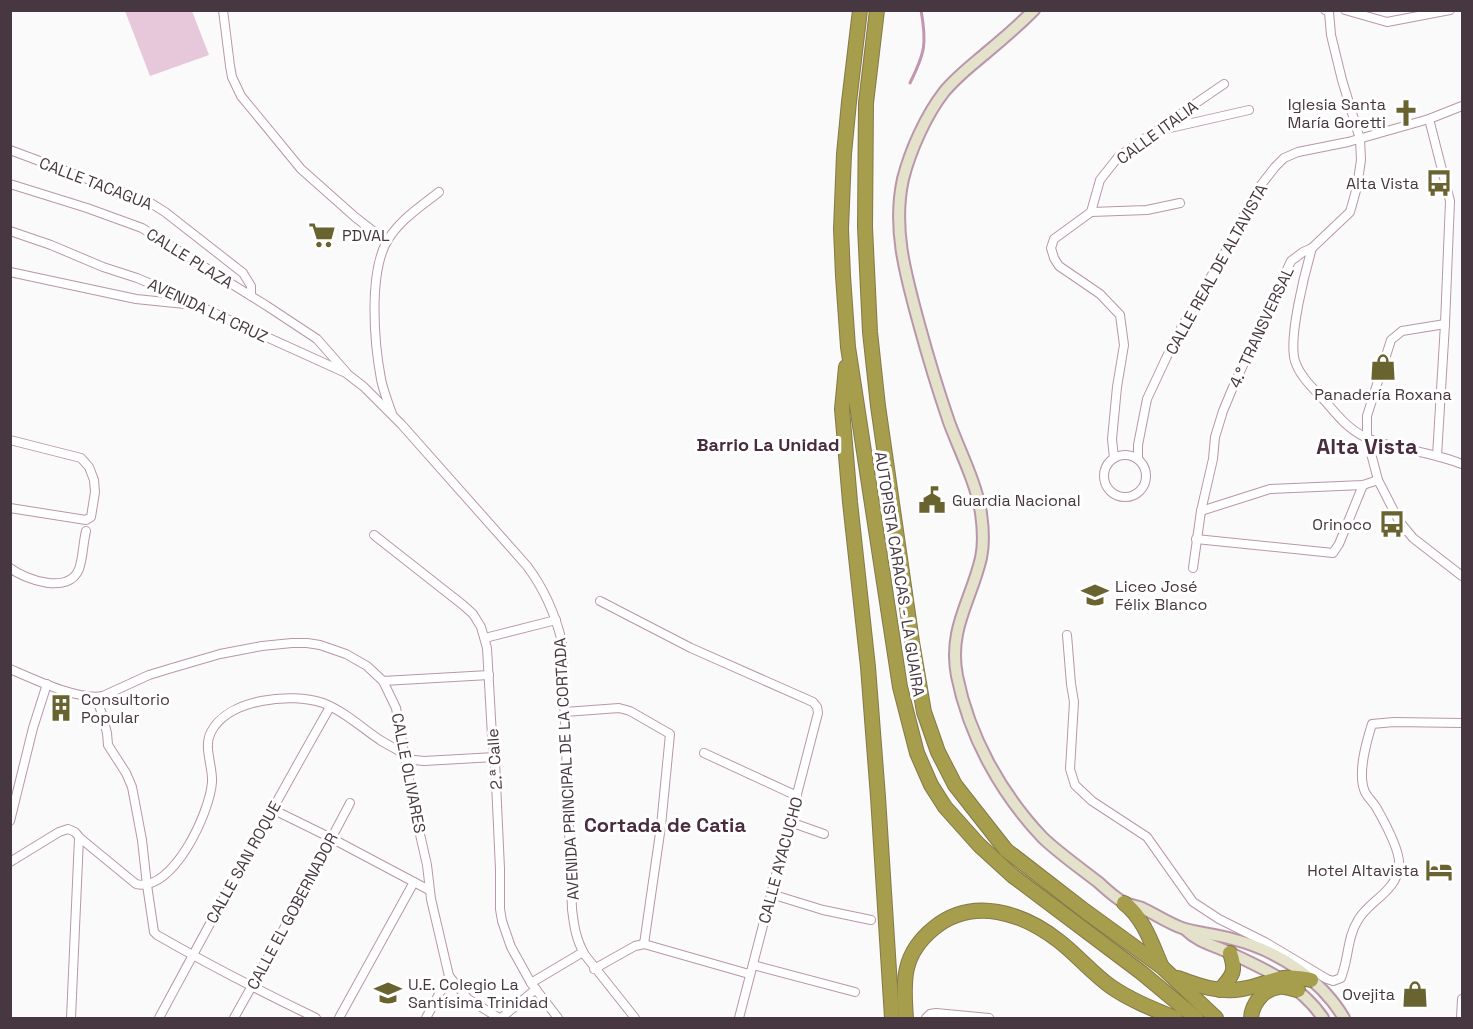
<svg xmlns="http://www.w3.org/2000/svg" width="1473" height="1029" viewBox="0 0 1473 1029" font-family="'Space Grotesk',sans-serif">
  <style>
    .green { fill: #e7c8da }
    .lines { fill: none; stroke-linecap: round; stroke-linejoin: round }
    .stream { stroke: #c395b0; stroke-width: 3 }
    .street-casing { stroke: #b996ab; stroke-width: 10 }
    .secondary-casing { stroke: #b996ab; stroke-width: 14 }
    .highway-casing { stroke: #847948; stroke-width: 16 }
    .street { stroke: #fff; stroke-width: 8 }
    .secondary { stroke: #e4e2ca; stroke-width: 10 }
    .highway { stroke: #a69d4d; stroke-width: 14 }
    .labels { text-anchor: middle; stroke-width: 6; stroke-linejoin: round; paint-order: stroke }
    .poi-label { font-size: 16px; fill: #463740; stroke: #fff; text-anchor: end }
    .street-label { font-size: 16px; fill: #463740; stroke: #fff }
    .neighbourhood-label { font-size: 18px; font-weight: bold; fill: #492d3f; stroke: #fff }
    .quarter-label { font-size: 20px; font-weight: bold; fill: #492d3f; stroke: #fff }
    .district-label { font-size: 22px; font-weight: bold; fill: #492d3f; stroke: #fff }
  </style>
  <rect width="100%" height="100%" fill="#fafafa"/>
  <polygon class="green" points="125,11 192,11 209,55 150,76"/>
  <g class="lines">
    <path class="stream" d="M910 83C925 53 927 44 921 10"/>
    <defs>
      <g id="street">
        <polyline points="223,10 230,66 232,77 241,96 301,169 355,217 387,242"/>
        <polyline points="1345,10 1387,22 1450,10"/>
        <polyline points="1429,119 1450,201 1445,324 1437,456"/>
        <polyline points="1157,131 1249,110"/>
        <polyline points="10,150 149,202 165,212 243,273 251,286 251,296"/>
        <polyline points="10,184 87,208 142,228 267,306 317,339 346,372"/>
        <polyline points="1091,212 1147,210 1180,203"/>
        <path d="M10 231 51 245 103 267 137 278 156 286 227 319 346 373 364 387 402 425 527 566C545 590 555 613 562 642L572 909C574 926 576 940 585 955L635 1018"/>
        <path d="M1312 248C1305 272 1288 338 1295 361 1300 377 1314 389 1325 401 1337 415 1348 429 1365 437 1387 448 1413 449 1436 456 1445 458 1454 461 1462 464"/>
        <polyline points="10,272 136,299 195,305"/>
        <polyline points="1445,324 1402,331 1391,340 1367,416 1367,438 1378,480 1399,521 1413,538 1462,576"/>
        <path d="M392 414C388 402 383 390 381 379 374 342 369 276 386 243 398 221 420 207 439 192"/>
        <polyline points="10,440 81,458 89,467 94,480 95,492 91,517 86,520 10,508"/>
        <circle cx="1125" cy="476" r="21"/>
        <polyline points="1114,458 1112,439 1117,387 1124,345 1120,315 1100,294 1059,266 1054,258 1051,248 1054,239 1091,212 1100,180 1119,156 1224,84"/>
        <polyline points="1138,459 1138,445 1147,399 1176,337 1231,242 1254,194 1275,167 1284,158 1298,152 1348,142 1429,119 1462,106"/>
        <polyline points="1201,511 1270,489 1363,485 1378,480"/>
        <polyline points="374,535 463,605 473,614 481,627 487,648 492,736 495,761 500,869 500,909 502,921 511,947 531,983 558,1018"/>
        <polyline points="1196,539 1333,553 1339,544 1363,485"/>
        <path d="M10 568C26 580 69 595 79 569 83 558 83 543 86 531"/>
        <polyline points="1193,568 1201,511 1213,459 1215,437 1223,411 1233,387 1291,261 1303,252 1312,248 1350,212 1357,187 1361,160 1360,139 1342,80 1331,35 1329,12 1325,10"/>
        <polyline points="600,601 691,648 813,702 817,707 818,713 739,1018"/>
        <path d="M1067 635 1071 684 1074 702 1070 769 1075 785 1092 801 1147 837 1193 902 1219 919 1265 942 1327 979 1333 981 1341 978C1343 972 1345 966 1346 960 1349 946 1350 933 1358 920 1369 901 1397 891 1399 866 1401 851 1384 821 1376 807 1373 802 1368 798 1365 792 1357 774 1366 743 1372 724L1394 722 1462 723"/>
        <polyline points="485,638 556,620"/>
        <path d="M10 669C33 679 79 701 103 696L149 675 172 668 220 654 262 646 292 643H307L320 645 346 654 367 666 383 681 396 708 414 808 427 865 431 899 449 976 468 999 499 1018"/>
        <polyline points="383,681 489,675"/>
        <path d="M96 697 102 714 107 733 108 745 126 773 132 787 142 840 147 885 154 932 157 935C209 965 262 992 316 1018"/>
        <polyline points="565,712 619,708 630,711 670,734 661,826 644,944"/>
        <polyline points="704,753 797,796"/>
        <polyline points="405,759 424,761 495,757"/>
        <polyline points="272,809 331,838 429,890"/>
        <polyline points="10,821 33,728 47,684"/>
        <polyline points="790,822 824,834"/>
        <path d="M10 862 59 832 68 829 75 832 80 838 136 884C173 893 210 812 212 782 213 766 203 747 211 732 228 699 291 692 323 703 344 711 362 728 380 740 388 745 396 749 404 754"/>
        <polyline points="771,894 823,910 871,920"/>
        <polyline points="753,965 855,992"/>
        <polyline points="594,969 635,946 644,944 749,974"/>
        <polyline points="531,983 583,952"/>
        <polyline points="71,1018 79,838"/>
        <path d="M159 1018C215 914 271 810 330 707"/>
        <polyline points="234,1018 281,934 350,803"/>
        <polyline points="339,1018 414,882"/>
        <polyline points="426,1018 449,976"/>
        <polyline points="501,1018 536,989"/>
        <polyline points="926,1018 930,1014 936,1013 989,1018"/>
        <polyline points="1461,1018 1462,999"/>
      </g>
      <g id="secondary">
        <path d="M1034 10C1019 25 1003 39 986 53 972 65 956 77 944 92 926 115 910 151 903 179 892 229 906 276 919 324 928 357 938 390 949 422 960 452 976 482 981 513 983 527 984 544 981 558 971 601 948 629 957 676 969 736 1001 794 1043 838 1060 854 1080 868 1098 882 1106 889 1114 897 1123 902 1129 905 1136 906 1142 908 1155 914 1168 923 1182 928 1197 933 1216 934 1232 939 1277 950 1320 978 1344 1018"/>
        <path d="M1186 930C1198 942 1213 945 1228 952 1263 968 1301 985 1323 1018"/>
      </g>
      <g id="highway">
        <polyline points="860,10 849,102 844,154 841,229 843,276 848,347 900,687 917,753 931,785 945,807 979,845 1013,876 1142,973 1196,1018"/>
        <polyline points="877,10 866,103 865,227 870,332 878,406 912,642 924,712 938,752 955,785 1006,850 1085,911 1162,967 1216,1018"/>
        <polyline points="846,367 842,409 850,502 868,667 878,797 892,1018"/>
        <path d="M1124 903C1143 917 1152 944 1161 965"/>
        <path d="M1178 978C1199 986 1219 993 1242 989 1255 987 1266 982 1278 979 1289 976 1301 978 1311 980"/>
        <path d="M1220 990C1232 976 1237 972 1230 953"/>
        <path d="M906 1018C903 980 902 954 934 928 973 896 1023 913 1059 941 1077 955 1092 973 1110 986 1130 1000 1153 1009 1175 1018"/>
        <path d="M1251 1018C1252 1004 1263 989 1279 987 1285 986 1292 989 1298 990"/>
      </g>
    </defs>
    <use href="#street" class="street-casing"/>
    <use href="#secondary" class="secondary-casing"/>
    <use href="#highway" class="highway-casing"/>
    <use href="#street" class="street"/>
    <use href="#secondary" class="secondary"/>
    <use href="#highway" class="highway"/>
  </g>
  <defs>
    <symbol id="church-bare" viewBox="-9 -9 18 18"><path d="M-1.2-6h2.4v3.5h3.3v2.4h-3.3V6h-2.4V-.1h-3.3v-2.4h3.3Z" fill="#696330" stroke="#fff" stroke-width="2.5" paint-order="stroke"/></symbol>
    <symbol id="bus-bare" viewBox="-9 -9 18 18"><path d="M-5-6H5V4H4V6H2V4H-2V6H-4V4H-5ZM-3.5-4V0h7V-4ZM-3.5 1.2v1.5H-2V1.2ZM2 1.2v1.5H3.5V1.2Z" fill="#696330" stroke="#fff" stroke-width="2.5" paint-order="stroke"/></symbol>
    <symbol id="supermarket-bare" viewBox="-9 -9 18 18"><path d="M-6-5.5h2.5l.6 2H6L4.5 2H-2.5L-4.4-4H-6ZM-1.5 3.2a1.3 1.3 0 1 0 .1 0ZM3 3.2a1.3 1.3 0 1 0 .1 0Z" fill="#696330" stroke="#fff" stroke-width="2.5" paint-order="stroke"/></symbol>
    <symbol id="shop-bare" viewBox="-9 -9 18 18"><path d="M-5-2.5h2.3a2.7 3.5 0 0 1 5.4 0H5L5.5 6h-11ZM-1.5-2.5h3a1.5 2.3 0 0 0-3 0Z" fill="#696330" stroke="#fff" stroke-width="2.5" paint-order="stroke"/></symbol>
    <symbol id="civic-bare" viewBox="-9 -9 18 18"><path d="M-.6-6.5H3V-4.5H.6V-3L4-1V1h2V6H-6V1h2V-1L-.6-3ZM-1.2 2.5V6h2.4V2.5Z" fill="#696330" stroke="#fff" stroke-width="2.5" paint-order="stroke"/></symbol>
    <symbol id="school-bare" viewBox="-9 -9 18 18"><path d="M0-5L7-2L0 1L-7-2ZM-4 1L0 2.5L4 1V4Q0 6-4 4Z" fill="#696330" stroke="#fff" stroke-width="2.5" paint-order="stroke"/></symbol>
    <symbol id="building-bare" viewBox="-9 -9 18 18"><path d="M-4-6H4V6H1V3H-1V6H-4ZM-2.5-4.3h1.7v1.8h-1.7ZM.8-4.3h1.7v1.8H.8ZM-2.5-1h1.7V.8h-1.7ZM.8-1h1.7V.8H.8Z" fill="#696330" stroke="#fff" stroke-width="2.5" paint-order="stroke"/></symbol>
    <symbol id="hotel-bare" viewBox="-9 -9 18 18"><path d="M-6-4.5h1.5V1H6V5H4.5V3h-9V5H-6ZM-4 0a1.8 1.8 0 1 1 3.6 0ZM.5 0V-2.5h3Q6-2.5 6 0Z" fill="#696330" stroke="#fff" stroke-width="2.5" paint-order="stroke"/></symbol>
  </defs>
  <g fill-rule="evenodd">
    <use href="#church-bare" x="1387" y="94" width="38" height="38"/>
    <use href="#bus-bare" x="1420" y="164" width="38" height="38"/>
    <use href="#supermarket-bare" x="303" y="216" width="38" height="38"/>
    <use href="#shop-bare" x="1364" y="348" width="38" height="38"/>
    <use href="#civic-bare" x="913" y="481" width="38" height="38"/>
    <use href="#bus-bare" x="1373" y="505" width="38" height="38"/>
    <use href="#school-bare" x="1076" y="576" width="38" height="38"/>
    <use href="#building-bare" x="42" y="689" width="38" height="38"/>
    <use href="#hotel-bare" x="1420" y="851" width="38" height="38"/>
    <use href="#school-bare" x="369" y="974" width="38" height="38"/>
    <use href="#shop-bare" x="1396" y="975" width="38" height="38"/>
  </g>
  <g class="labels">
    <g class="poi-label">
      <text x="1386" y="110">Iglesia Santa<tspan x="1386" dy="18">María Goretti</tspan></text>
      <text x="1419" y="189">Alta Vista</text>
      <text x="342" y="241" text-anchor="start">PDVAL</text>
      <text x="1383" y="400" text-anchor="middle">Panadería Roxana</text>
      <text x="952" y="506" text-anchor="start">Guardia Nacional</text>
      <text x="1372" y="530">Orinoco</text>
      <text x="1115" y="592" text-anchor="start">Liceo José<tspan x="1115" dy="18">Félix Blanco</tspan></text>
      <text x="81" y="705" text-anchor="start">Consultorio<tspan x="81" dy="18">Popular</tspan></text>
      <text x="1419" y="876">Hotel Altavista</text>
      <text x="408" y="990" text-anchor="start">U.E. Colegio La<tspan x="408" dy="18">Santísima Trinidad</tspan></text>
      <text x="1395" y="1000">Ovejita</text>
    </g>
    <g class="street-label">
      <text transform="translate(1157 132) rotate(-36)" y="6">CALLE ITALIA</text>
      <text transform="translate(96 183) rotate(21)" y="6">CALLE TACAGUA</text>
      <text transform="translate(190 258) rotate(32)" y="6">CALLE PLAZA</text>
      <text transform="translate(1216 269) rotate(-61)" y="6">CALLE REAL DE ALTAVISTA</text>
      <text transform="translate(208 310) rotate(25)" y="6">AVENIDA LA CRUZ</text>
      <text transform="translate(1261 327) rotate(-65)" y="6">4.° TRANSVERSAL</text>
      <text transform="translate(900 574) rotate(81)" y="6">AUTOPISTA CARACAS - LA GUAIRA</text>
      <text transform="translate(494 759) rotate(-94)" y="6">2.ª Calle</text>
      <text transform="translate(566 769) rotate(-93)" y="6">AVENIDA PRINCIPAL DE LA CORTADA</text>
      <text transform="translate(409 773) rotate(79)" y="6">CALLE OLIVARES</text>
      <text transform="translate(780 860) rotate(-75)" y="6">CALLE AYACUCHO</text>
      <text transform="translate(243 862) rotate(-61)" y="6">CALLE SAN ROQUE</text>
      <text transform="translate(292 911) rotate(-62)" y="6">CALLE EL GOBERNADOR</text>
    </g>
    <g class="neighbourhood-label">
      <text x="768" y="451">Barrio La Unidad</text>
    </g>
    <g class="quarter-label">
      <text x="665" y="832">Cortada de Catia</text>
    </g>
    <g class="district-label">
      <text x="1367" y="454">Alta Vista</text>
    </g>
  </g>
  <rect width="1473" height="1029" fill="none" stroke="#463740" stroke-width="24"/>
</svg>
